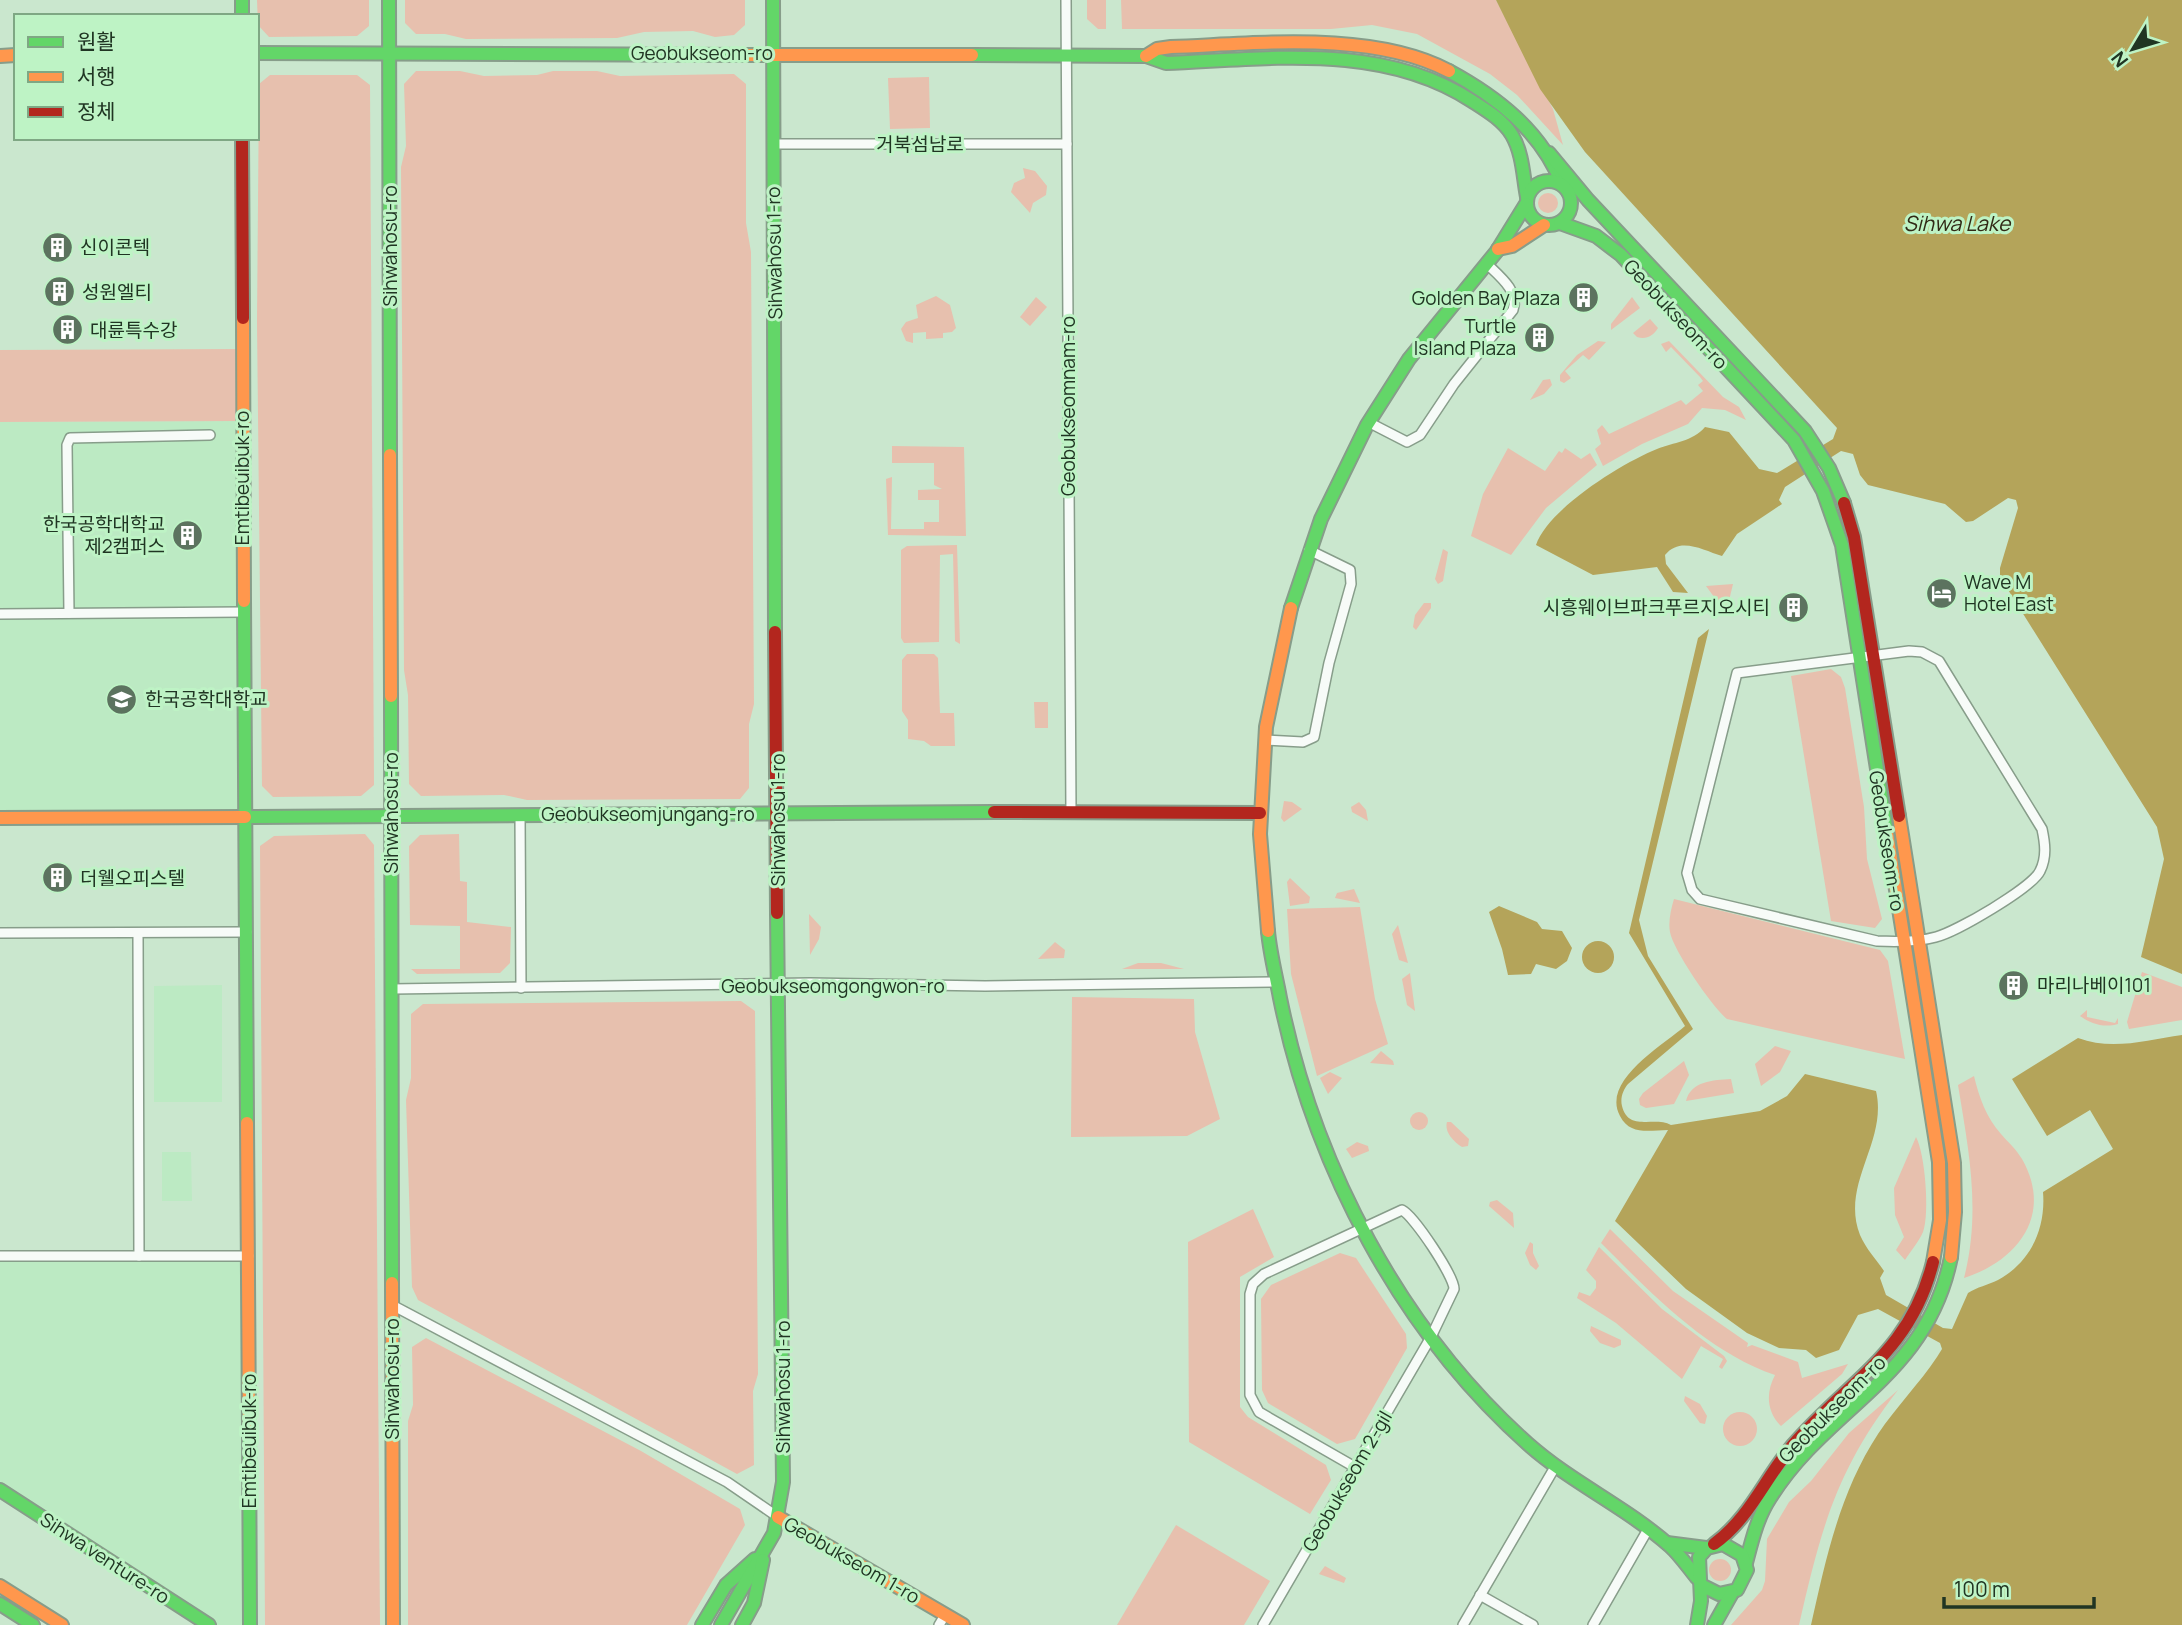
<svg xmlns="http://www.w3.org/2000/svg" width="2182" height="1625" viewBox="0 0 2182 1625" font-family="Manrope,'Noto Sans KR',sans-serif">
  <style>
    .built { fill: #bceac3 }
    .green { fill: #e7c0ae }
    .water { fill: #b4a45a }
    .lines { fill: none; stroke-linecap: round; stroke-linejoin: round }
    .street-casing { stroke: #879d8a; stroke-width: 12 }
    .fast-casing { stroke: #879d8a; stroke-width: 16 }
    .slow-casing { stroke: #879d8a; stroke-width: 16 }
    .jam-casing { stroke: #879d8a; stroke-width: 16 }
    .street { stroke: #f7fbf8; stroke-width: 9 }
    .fast { stroke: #63d668; stroke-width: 12 }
    .slow { stroke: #ff974d; stroke-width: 12 }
    .jam { stroke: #b3261e; stroke-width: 12 }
    .labels { text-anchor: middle; stroke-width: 6; stroke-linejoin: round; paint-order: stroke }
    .street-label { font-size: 19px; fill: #203523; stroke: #bef3c5 }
    .poi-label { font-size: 19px; fill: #203523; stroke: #bef3c5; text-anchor: start }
    .water-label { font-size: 21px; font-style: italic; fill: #312915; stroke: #bef3c5 }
  </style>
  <rect width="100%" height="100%" fill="#cae7ce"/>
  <g class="built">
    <polygon points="242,421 245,818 0,819 0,422"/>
    <polygon points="222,985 222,1102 154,1102 154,986"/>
    <polygon points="162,1152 191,1152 192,1201 162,1201"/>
    <polygon points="0,1256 249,1256 250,1625 209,1625 0,1490"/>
  </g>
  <g class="green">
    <polygon points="257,0 369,0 369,26 357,36 269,37 258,25"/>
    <polygon points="405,0 745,0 745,25 734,35 715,37 693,31 644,32 617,38 466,39 445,34 416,34 405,23"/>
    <polygon points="1087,0 1106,0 1106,29 1098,29 1087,19"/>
    <polygon points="1121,0 1496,0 1553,109 1563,145 1517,95 1490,74 1417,34 1372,25 1331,29 1122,29"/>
    <polygon points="416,71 460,71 484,76 537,75 553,71 597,71 620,76 734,74 746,84 746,223 751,252 754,704 749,724 749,788 740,799 527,800 504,795 421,796 409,784 408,695 404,670 401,167 406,146 404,84"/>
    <polygon points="270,75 357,75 370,85 374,785 361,796 273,797 262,786 257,322 259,84"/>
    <polygon points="929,77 930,128 890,129 888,78"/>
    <polygon points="1023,168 1035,171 1047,186 1046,195 1033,203 1030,213 1011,192 1014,183 1025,178"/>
    <circle cx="1548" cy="203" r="10"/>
    <polygon points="936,296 950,305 956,328 952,332 943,333 943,338 926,339 926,332 913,333 913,343 906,341 901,329 906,322 918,318 916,305"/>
    <polygon points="1036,297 1047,307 1030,326 1020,317"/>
    <polygon points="1632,297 1640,308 1611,330 1611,324"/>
    <path d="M1650 319 1658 328C1653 336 1646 340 1637 337L1633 333Z"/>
    <polygon points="1598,341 1606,342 1589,360 1583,355 1565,371 1571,378 1564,383 1560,381 1560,375 1577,355"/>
    <polygon points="1669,341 1723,397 1739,407 1746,420 1725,410 1702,408 1688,424 1642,444 1603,466 1595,449 1601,444 1597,430 1602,425 1609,434 1681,400 1686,405 1703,391 1698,385 1703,381 1700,377 1671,347 1666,352 1661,344"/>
    <polygon points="241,349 242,421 0,422 0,350"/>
    <polygon points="1550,379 1552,385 1544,394 1530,400 1543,380"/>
    <polygon points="892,446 964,447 966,536 888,535 886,479 892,477 891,529 924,529 924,522 939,522 939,500 918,500 918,490 942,489 934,485 934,463 892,463"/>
    <polygon points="1508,448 1545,471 1559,451 1562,453 1565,448 1581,459 1590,453 1597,465 1546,508 1511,555 1471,536 1483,494"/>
    <polygon points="957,545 960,644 955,641 953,554 940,555 939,642 904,643 901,638 901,550 907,546"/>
    <polygon points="1443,549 1448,552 1443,581 1438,584 1435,579"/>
    <polygon points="1733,584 1726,613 1706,586"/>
    <polygon points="1424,603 1431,603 1431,608 1416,630 1413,627 1415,615"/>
    <polygon points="907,654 934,654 938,658 940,713 954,713 955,746 931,746 924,741 908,739 908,720 902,711 902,660"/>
    <polygon points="1831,669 1841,677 1845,688 1864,807 1867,859 1882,919 1875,928 1831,921 1791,676"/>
    <polygon points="1034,702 1048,702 1048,728 1035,728"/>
    <polygon points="1284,801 1292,802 1302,809 1284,822 1281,818"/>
    <polygon points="1359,802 1366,810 1368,821 1352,812 1351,807"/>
    <polygon points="365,834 374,845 380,1625 265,1625 260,846 274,836"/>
    <polygon points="459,834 460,881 467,882 467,922 511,927 510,963 500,973 417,974 411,969 460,969 460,926 410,925 409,846 420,835"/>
    <polygon points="1290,878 1310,897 1309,903 1290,906 1287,882"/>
    <polygon points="1354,889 1360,903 1335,898 1337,893"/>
    <path d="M1674 899 1880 950 1888 961 1905 1059 1727 1019C1713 1008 1673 950 1670 932 1668 922 1671 909 1674 899Z"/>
    <polygon points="1360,907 1375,999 1388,1044 1317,1076 1291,974 1287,909"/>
    <polygon points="809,914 821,927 819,939 810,955"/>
    <polygon points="1398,925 1408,963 1399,960 1392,934"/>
    <polygon points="1055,942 1065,950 1064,958 1038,959"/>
    <polygon points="1138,963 1161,963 1184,969 1122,969"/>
    <polygon points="2142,972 2182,987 2182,1020 2129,1029 2127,1022"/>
    <polygon points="1410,973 1415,1011 1407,1005 1402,979"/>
    <polygon points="1072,997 1194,999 1195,1032 1220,1119 1187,1136 1071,1137"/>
    <polygon points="741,1001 755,1011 758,1374 753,1391 754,1465 737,1474 418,1300 412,1287 406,1100 411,1078 411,1014 423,1004"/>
    <path d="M2087 1010V1017L2115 1023 2118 1018V1024C2104 1028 2091 1024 2080 1016Z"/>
    <polygon points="1775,1046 1791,1051 1780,1072 1761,1086 1755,1064"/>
    <polygon points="1381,1051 1393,1061 1394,1065 1370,1063"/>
    <polygon points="1684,1061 1689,1075 1674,1104 1646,1108 1640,1105 1639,1099 1643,1093"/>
    <polygon points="1330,1072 1342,1078 1328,1094 1320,1078"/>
    <path d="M1974 1076C1979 1097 1986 1117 2001 1134 2008 1142 2016 1149 2022 1159 2054 1215 2017 1261 1964 1278 1981 1212 1969 1152 1958 1085Z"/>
    <path d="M1731 1079 1734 1093 1686 1101C1691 1081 1713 1080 1731 1079Z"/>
    <circle cx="1419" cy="1121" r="9"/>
    <path d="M1447 1122H1451L1469 1139 1468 1146 1462 1147C1454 1142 1444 1132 1447 1122Z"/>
    <path d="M1916 1137C1925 1153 1930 1214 1923 1232 1919 1241 1911 1251 1905 1260L1896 1250 1904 1237 1895 1215 1894 1188Z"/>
    <polygon points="1357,1142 1368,1146 1369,1151 1352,1158 1346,1149"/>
    <polygon points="1497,1200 1513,1213 1514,1228 1489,1206 1490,1202"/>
    <polygon points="1253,1209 1274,1257 1240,1277 1240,1407 1248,1417 1326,1465 1331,1480 1310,1514 1189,1442 1188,1242"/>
    <path d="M1610 1229 1673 1291 1748 1343 1747 1347 1752 1345 1798 1362 1802 1378 1848 1364 1842 1374 1781 1426C1766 1411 1766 1392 1775 1375 1707 1352 1651 1293 1601 1243Z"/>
    <polygon points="1530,1242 1533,1244 1533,1253 1539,1266 1536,1270 1530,1265 1525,1253"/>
    <polygon points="1599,1247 1662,1309 1724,1356 1727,1361 1722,1369 1719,1367 1723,1359 1701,1346 1682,1379 1616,1323 1577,1298 1579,1292 1590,1296 1596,1288 1596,1281 1586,1270"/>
    <polygon points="1340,1253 1356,1258 1406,1334 1407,1348 1355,1439 1337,1444 1268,1403 1262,1390 1261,1299 1271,1285"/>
    <polygon points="1591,1326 1621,1340 1621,1345 1614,1348 1600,1343 1590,1331"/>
    <polygon points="426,1338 641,1451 740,1509 745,1525 687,1625 408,1625 408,1421 413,1405 412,1347"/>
    <path d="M1898 1390C1836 1470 1821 1529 1799 1625H1731L1762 1590 1765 1581 1767 1539 1789 1502 1811 1481 1849 1433Z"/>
    <polygon points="1685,1396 1700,1404 1707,1416 1705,1424 1700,1423 1684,1401"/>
    <circle cx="1740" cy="1429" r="17"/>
    <polygon points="1176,1525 1270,1581 1244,1625 1117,1625"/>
    <circle cx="1720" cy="1570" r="11"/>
    <polygon points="1325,1566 1346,1578 1344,1583 1319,1574"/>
  </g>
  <g class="water">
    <path d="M1496 0H2182V974L2141 957 2164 859 2157 827 2000 577V568L2018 508 2016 500 2008 498 1973 521 1966 522 1945 504 1868 485 1860 475 1853 454 1841 451 1785 487 1779 500 1782 504 1737 534 1722 556C1703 550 1680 536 1665 555L1666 564 1688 593 1673 592 1657 567 1593 575 1536 545C1548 509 1622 463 1657 449 1674 442 1692 442 1705 427L1729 432 1759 469 1777 473 1833 439 1837 428 1585 152 1540 89Z"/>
    <path d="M1709 629 1639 920 1648 956 1693 1029 1628 1084C1623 1090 1620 1098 1622 1106 1628 1132 1655 1116 1671 1125L1760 1111 1787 1096 1805 1074 1876 1091C1888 1142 1840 1184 1860 1235 1866 1249 1876 1259 1884 1271L1880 1278 1886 1295 1943 1328 1952 1329 1968 1293C1977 1287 1988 1285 1998 1280 2031 1262 2046 1228 2043 1192L2113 1149 2090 1110 2047 1136 2012 1079 2078 1038C2112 1051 2147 1040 2182 1035V1625H1811C1826 1558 1840 1492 1878 1434 1896 1407 1919 1384 1937 1357L1942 1349 1940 1343 1878 1309 1858 1315 1839 1350 1816 1358 1806 1350 1779 1348 1747 1333 1686 1289 1615 1221 1668 1130C1650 1130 1630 1136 1620 1116 1601 1081 1662 1046 1685 1026L1629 933 1698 638Z"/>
    <polygon points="1499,906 1537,922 1542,929 1562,931 1572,948 1567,961 1556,969 1536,964 1531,974 1508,975 1502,949 1489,912"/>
    <circle cx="1598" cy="957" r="16"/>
  </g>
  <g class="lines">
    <defs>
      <g id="street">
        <polyline points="1066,0 1071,812"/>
        <polyline points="773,144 1067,144"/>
        <path d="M1370 423 1407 442 1420 435 1454 384 1513 310C1520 291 1498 275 1486 263"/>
        <polyline points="69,613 67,445 70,438 210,435"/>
        <polyline points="0,614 243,612"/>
        <path d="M1909 651 1922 652 1939 661 2042 829C2045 843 2047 857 2040 871 2032 888 1956 932 1936 937 1918 942 1896 942 1877 941L1700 899 1692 890 1687 873 1737 673Z"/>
        <polyline points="1266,740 1303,742 1314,737 1329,663 1351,584 1350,570 1309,550"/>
        <polyline points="520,815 521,988"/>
        <polyline points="0,933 247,932"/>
        <polyline points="138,934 139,1256"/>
        <polyline points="392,989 810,983 985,986 1274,982"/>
        <polyline points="0,1256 249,1256"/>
        <polyline points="392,1305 727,1482 778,1517"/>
        <polyline points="1480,1595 1533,1625"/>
        <polyline points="939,1625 945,1615"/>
        <path d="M1263 1625 1431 1337 1454 1289C1454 1276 1414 1216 1402 1210L1264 1274 1253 1284 1250 1294V1395L1259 1412 1353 1466"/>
        <polyline points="1463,1625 1555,1467"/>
        <polyline points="1593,1625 1647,1531"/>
      </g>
      <g id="fast">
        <polyline points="242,0 242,16"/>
        <polyline points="389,0 390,455"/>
        <polyline points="773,0 775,632"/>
        <polyline points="257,53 746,55"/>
        <polyline points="972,55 1146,56"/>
        <path d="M1146 56 1166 63C1268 59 1382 42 1472 101 1486 110 1503 120 1512 135 1523 154 1523 176 1527 197"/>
        <path d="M1449 71C1497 97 1541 131 1562 184"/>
        <polyline points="1549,153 1588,200 1805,431 1829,468 1844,503"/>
        <circle cx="1549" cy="203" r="22"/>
        <polyline points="1560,223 1596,236 1621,255 1794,440 1823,491 1842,545 1887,833"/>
        <polyline points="244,601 247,1123"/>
        <polyline points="1291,608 1321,519 1367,425 1409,359 1497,251 1526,204"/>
        <polyline points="391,696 392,1283"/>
        <polyline points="245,817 994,812"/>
        <path d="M1268 931C1270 954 1276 976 1280 998 1314 1165 1400 1330 1528 1444 1572 1483 1626 1507 1670 1546 1680 1555 1688 1567 1697 1578"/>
        <polyline points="249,1430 250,1625"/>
        <polyline points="0,1490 209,1625"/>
        <polyline points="1667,1543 1706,1548"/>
        <path d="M1746 1563C1752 1540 1757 1518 1770 1498 1828 1405 1927 1378 1951 1257"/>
        <polyline points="0,1604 33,1625"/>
        <polyline points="702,1625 726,1585 755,1559"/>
        <polyline points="721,1625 774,1533 783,1482 777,913"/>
        <polyline points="742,1625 754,1603 763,1560"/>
        <polyline points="1697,1625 1701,1601 1699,1557 1707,1548 1723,1544 1742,1555 1747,1570 1737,1590 1719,1594 1701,1585"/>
        <polyline points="1714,1625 1732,1593"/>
      </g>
      <g id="slow">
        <polyline points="746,55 972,55"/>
        <polyline points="0,56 16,55"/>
        <path d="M1146 56 1157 49 1171 47C1255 44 1372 30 1449 71"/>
        <polyline points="1498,249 1512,246 1544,225"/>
        <polyline points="243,318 244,601"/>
        <polyline points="390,455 391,696"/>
        <polyline points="1899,816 1954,1163 1955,1212 1951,1257"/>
        <polyline points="0,818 245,817"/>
        <polyline points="1887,833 1939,1162 1940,1220 1933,1262"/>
        <polyline points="1268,931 1260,834 1266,727 1291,608"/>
        <polyline points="247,1123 249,1430"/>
        <polyline points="392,1283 393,1625"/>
        <polyline points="778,1517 963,1625"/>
        <polyline points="0,1586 62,1625"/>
      </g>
      <g id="jam">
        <polyline points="242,138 243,318"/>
        <polyline points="1844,503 1854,537 1899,816"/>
        <polyline points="775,632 777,913"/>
        <polyline points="994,812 1260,813"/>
        <path d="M1714 1544C1750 1518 1765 1478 1793 1445 1849 1380 1910 1354 1933 1262"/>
      </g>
    </defs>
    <use href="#street" class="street-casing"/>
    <use href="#fast" class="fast-casing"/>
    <use href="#slow" class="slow-casing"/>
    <use href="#jam" class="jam-casing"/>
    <use href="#street" class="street"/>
    <use href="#fast" class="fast"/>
    <use href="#slow" class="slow"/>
    <use href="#jam" class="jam"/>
  </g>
  <defs>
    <symbol id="building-disc" viewBox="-11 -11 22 22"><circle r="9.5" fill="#5c735f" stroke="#bef3c5"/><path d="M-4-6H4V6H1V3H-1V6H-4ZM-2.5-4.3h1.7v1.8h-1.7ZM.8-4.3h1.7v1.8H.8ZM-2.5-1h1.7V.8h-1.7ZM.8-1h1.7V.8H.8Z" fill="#fff"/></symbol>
    <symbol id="hotel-disc" viewBox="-11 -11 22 22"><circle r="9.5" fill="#5c735f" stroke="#bef3c5"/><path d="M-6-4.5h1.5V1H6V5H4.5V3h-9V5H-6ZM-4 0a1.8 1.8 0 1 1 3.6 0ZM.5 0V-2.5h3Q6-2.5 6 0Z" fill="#fff"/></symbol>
    <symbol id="university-disc" viewBox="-11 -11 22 22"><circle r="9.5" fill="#5c735f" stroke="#bef3c5"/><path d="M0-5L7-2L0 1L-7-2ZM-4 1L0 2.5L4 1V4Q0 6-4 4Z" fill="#fff"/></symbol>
  </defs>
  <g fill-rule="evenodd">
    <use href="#building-disc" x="40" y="230" width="35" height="35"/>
    <use href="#building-disc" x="42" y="274" width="35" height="35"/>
    <use href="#building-disc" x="1566" y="280" width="35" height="35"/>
    <use href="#building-disc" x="50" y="312" width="35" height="35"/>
    <use href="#building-disc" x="1522" y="320" width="35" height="35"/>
    <use href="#building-disc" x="170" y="518" width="35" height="35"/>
    <use href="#hotel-disc" x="1924" y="576" width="35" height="35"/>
    <use href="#building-disc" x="1776" y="590" width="35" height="35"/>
    <use href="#university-disc" x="104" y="682" width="35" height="35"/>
    <use href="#building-disc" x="40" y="860" width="35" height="35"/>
    <use href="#building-disc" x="1996" y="968" width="35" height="35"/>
  </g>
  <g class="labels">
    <g class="street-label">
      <text x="702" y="60">Geobukseom-ro</text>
      <text x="920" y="151">거북섬남로</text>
      <text transform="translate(390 246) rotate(-90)" y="7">Sihwahosu-ro</text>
      <text transform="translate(774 253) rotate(-91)" y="7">Sihwahosu 1-ro</text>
      <text transform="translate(1676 314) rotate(47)" y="7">Geobukseom-ro</text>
      <text transform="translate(1068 406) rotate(-90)" y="7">Geobukseomnam-ro</text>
      <text transform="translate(242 478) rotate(-90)" y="7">Emtibeuibuk-ro</text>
      <text transform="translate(391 813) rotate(-90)" y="7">Sihwahosu-ro</text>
      <text x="648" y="821">Geobukseomjungang-ro</text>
      <text transform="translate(778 820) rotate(-90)" y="7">Sihwahosu 1-ro</text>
      <text transform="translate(1887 841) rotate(81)" y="7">Geobukseom-ro</text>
      <text x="833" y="993">Geobukseomgongwon-ro</text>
      <text transform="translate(392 1379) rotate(-90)" y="7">Sihwahosu-ro</text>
      <text transform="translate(783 1387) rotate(-90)" y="7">Sihwahosu 1-ro</text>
      <text transform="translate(1832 1409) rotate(-45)" y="7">Geobukseom-ro</text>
      <text transform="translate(249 1441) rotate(-90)" y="7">Emtibeuibuk-ro</text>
      <text transform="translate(1347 1481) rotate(-60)" y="7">Geobukseom 2-gil</text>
      <text transform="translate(105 1558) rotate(33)" y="7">Sihwa venture-ro</text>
      <text transform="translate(852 1560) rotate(30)" y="7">Geobukseom 1-ro</text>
    </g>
    <g class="poi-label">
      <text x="80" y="254">신이콘텍</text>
      <text x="82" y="299">성원엘티</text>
      <text x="1560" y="305" text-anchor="end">Golden Bay Plaza</text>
      <text x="1516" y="333" text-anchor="end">Turtle<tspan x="1516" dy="22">Island Plaza</tspan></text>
      <text x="90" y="337">대륜특수강</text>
      <text x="165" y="531" text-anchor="end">한국공학대학교<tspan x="165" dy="22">제2캠퍼스</tspan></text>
      <text x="1964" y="589">Wave M<tspan x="1964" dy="22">Hotel East</tspan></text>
      <text x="1770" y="614" text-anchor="end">시흥웨이브파크푸르지오시티</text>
      <text x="145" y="706">한국공학대학교</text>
      <text x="80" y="885">더웰오피스텔</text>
      <text x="2037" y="992">마리나베이101</text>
    </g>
    <g class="water-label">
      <text x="1957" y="231">Sihwa Lake</text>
    </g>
  </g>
  <rect x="14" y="14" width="245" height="126" fill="#bef3c5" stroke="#7fa784" stroke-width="2"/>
  <rect x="28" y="37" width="35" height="10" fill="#63d668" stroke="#7fa784" stroke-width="2"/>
  <text x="77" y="49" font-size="21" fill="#203523">원활</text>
  <rect x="28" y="72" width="35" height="10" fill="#ff974d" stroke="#7fa784" stroke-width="2"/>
  <text x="77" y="84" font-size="21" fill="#203523">서행</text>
  <rect x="28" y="107" width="35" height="10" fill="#b3261e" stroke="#7fa784" stroke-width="2"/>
  <text x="77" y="119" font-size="21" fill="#203523">정체</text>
  <g transform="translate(2133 49) rotate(232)" stroke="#bef3c5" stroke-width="5" paint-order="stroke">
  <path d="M0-5L12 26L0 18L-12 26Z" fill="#203523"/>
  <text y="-10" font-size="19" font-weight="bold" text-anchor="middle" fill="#203523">N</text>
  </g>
  <path d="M1944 1597v10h150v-10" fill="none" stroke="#203523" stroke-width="3.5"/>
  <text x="1954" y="1597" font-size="21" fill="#203523" stroke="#bef3c5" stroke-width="5" paint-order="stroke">100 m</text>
</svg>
